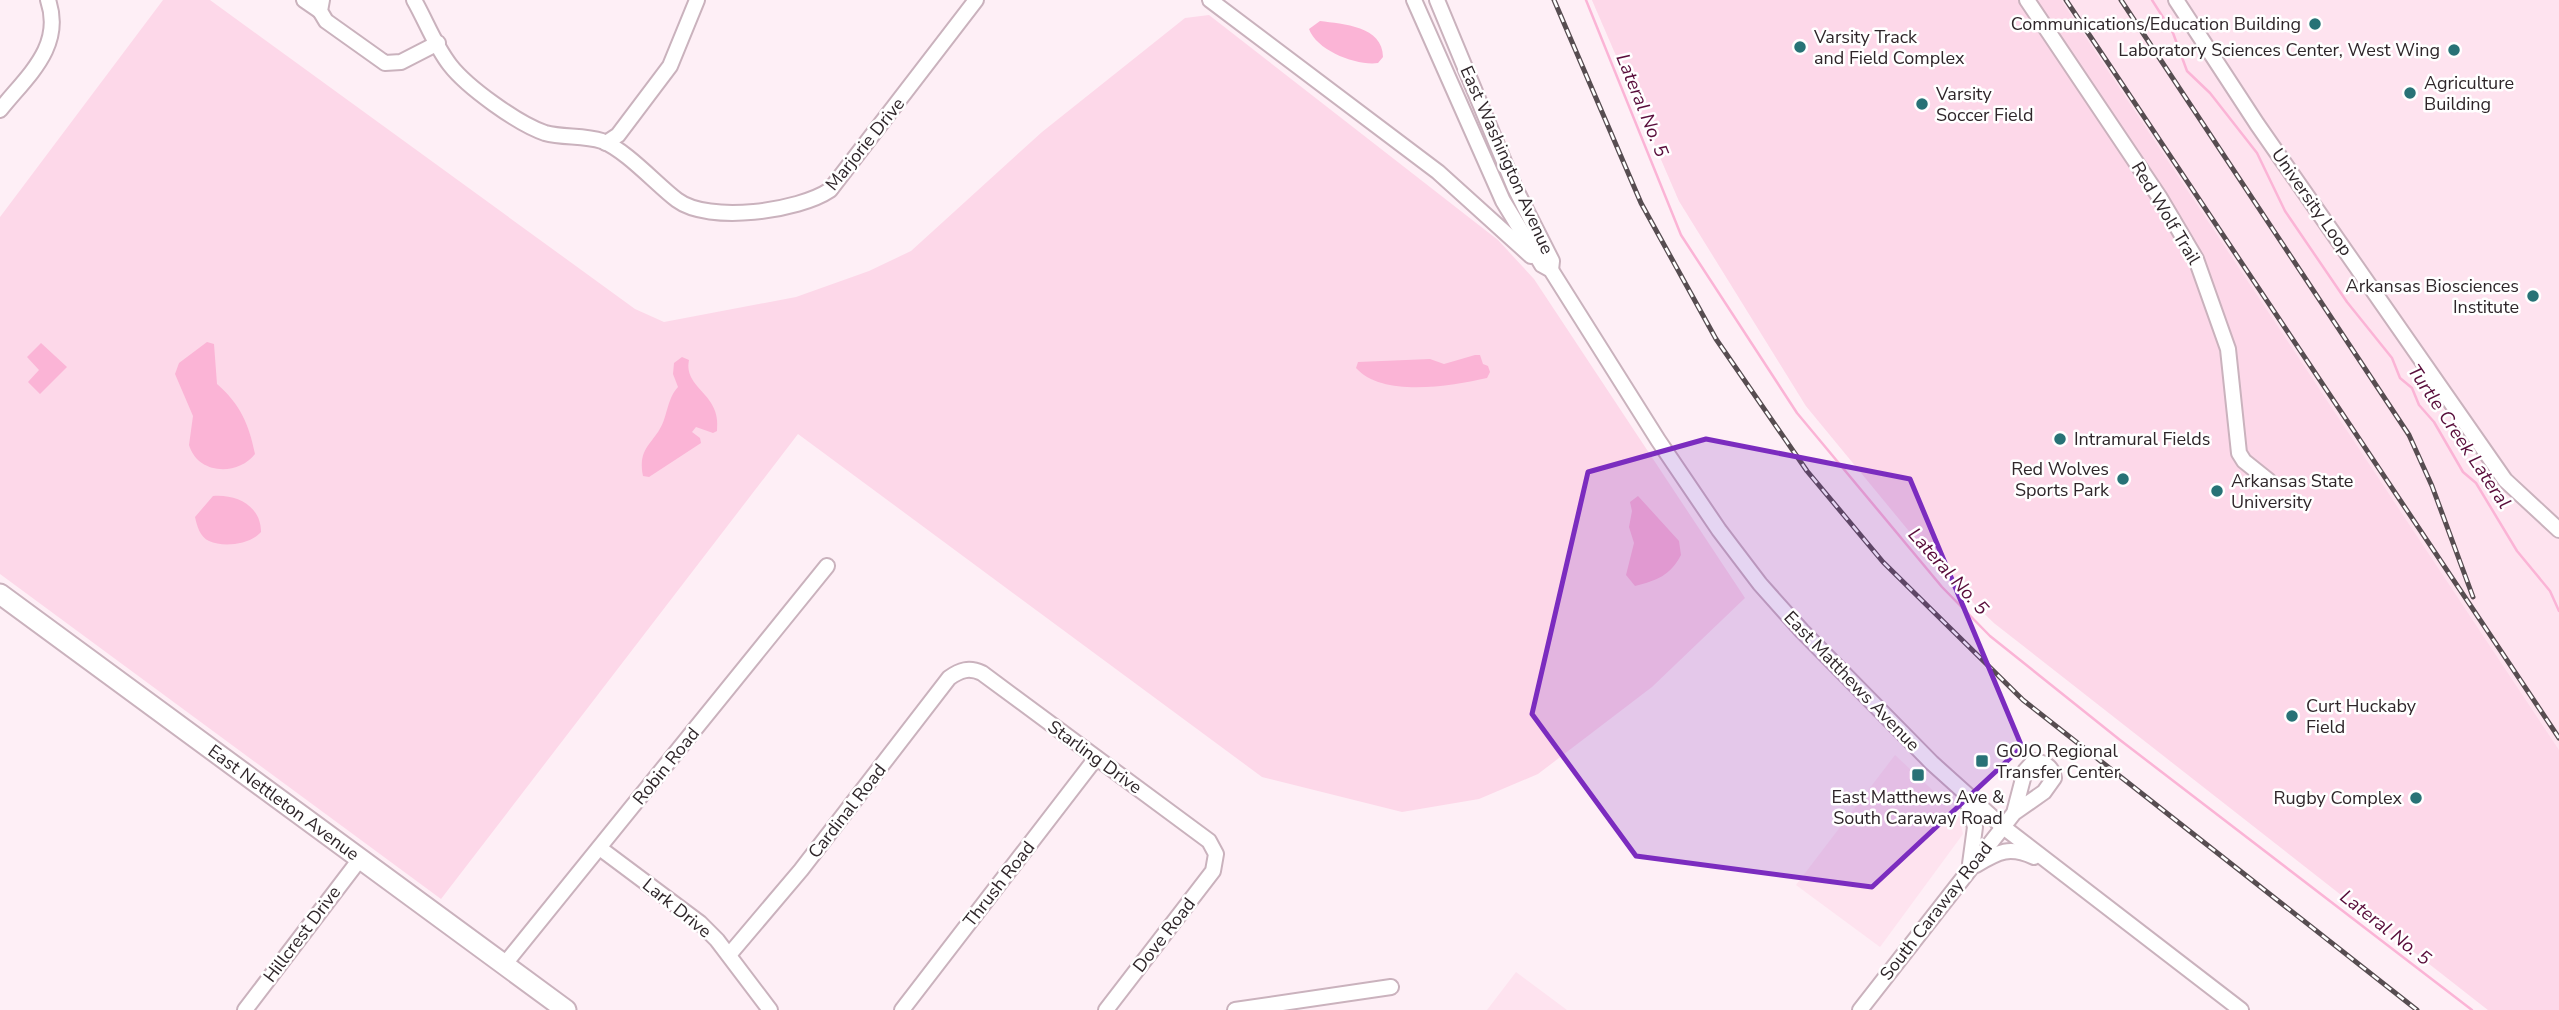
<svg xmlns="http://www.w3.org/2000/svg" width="2559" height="1010" viewBox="0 0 2559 1010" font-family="'Nunito Sans',sans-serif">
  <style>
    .built { fill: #fee3ef }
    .green { fill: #fdd8e9 }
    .water { fill: #fbb4d6 }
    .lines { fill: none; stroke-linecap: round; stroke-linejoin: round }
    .stream { stroke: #fbb4d6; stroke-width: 2.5 }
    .minor-casing { stroke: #cab2bd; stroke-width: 18 }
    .major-casing { stroke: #cab2bd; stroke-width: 23 }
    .minor { stroke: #fff; stroke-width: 14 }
    .major { stroke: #fff; stroke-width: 19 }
    .rail-casing { stroke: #574d51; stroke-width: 5 }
    .rail { stroke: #fff; stroke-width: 2.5; stroke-dasharray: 8; stroke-linecap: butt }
    .marked { fill: #7b2cbf; fill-opacity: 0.2; stroke: #7b2cbf; stroke-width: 5; stroke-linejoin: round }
    .poi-dot { fill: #287276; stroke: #fff; stroke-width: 2.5 }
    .labels { text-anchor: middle; stroke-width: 5; stroke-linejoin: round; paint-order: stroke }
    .poi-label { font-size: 18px; fill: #2f262a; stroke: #fff; text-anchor: start }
    .street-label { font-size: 18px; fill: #2f262a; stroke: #fff }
    .water-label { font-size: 19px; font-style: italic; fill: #590d3b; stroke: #fff }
  </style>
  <rect width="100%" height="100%" fill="#feeff6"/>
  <g class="built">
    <polygon points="1592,0 2559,0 2559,1010 2488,1010 1994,623 1946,576 1806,406 1679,201"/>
    <polygon points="1895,755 1959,815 1963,834 1880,947 1796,885"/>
    <polygon points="1516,972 1567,1010 1487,1010"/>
  </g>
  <g class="green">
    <polygon points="163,0 210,0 635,309 664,322 796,297 869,271 911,251 1042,132 1185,18 1209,15 1498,240 1534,279 1745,598 1652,687 1538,774 1479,799 1402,812 1262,777 798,434 441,899 0,574 0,217"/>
    <polygon points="1592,0 2061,0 2559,750 2559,1010 2488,1010 1994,623 1946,576 1806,406 1679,201"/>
  </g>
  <g class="water">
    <path d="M1320 21C1343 24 1383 26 1383 57L1378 63C1357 66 1317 51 1309 29Z"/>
    <path d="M207 342 214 344 217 384C240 404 249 424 255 454 238 476 198 475 189 445L193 416 175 374 179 363Z"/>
    <polygon points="41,343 67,367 40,394 28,382 39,370 27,357"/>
    <path d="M1475 355H1480L1483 364 1488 366 1490 372 1487 378C1451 386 1383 398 1356 368L1358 362 1430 359 1444 364Z"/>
    <path d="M682 357 689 360C683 389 722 393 717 431L713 433 696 427 692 432 700 438 701 443 649 477 643 476C639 453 646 449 658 432 668 418 666 400 678 387L673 374 674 363Z"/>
    <path d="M213 496C237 494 261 506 261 532 251 544 224 548 209 541 200 537 197 526 195 517Z"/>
    <path d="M1638 496 1679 541 1681 555C1671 575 1656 581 1635 586L1626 575 1634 543 1629 527 1632 511 1630 502Z"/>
  </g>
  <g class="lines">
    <g class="stream">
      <polyline points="1586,0 1681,235 1797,413 1942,587 1990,636 2120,740 2472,1010"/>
      <polyline points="2152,0 2173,33 2187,71 2210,93 2257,153 2285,211 2347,302 2392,358 2400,378 2412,388 2419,405 2434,422 2463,472 2476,483 2517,551 2550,591 2559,611"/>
    </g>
    <defs>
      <g id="minor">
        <polyline points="304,0 320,11"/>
        <polyline points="322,0 320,11 326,21 385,63 401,62 438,43"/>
        <path d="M414 0C426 21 435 46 450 65 467 87 518 124 545 133 563 138 584 135 602 141 626 150 657 185 677 200 709 224 799 211 830 190L976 0"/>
        <polyline points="1210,0 1438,172 1531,256"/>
        <polyline points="1414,0 1503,201 1542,265 1551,270 1658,440 1719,530 1760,584 1802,631 1932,763 2002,826 2241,1010"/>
        <polyline points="1437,0 1515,188 1552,261 1551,270"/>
        <polyline points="2027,0 2160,198 2196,259 2228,349 2239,453 2244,461 2269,481"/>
        <polyline points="2176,0 2257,124 2505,480 2559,530"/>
        <path d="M0 110C27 76 64 47 48 0"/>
        <polyline points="606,143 618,135 670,66 697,0"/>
        <polyline points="1965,795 1975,827 1970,864"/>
        <polyline points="601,849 700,923 717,940 770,1010"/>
        <path d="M1976 865C1999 851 2010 846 2034 857"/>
        <path d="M729 955 801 870 949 678C960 670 969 667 982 673L1209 841 1216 854 1213 871 1106 1010"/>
        <polyline points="504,965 827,566"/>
        <polyline points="245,1010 360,859"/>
        <polyline points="902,1010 1096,758"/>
        <polyline points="1235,1010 1391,987"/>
        <path d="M1860 1010 2014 813 2025 771 2034 761C2045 763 2052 766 2054 778L2044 792 2014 813"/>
      </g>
      <g id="major">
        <path id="s1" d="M0 594 566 1010"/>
      </g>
    </defs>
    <use href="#minor" class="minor-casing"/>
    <use href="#major" class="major-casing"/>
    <use href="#minor" class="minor"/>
    <use href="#major" class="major"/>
    <defs>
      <g id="rail">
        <polyline points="1554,0 1641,203 1716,339 1807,471 1883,562 2023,700 2417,1010"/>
        <polyline points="2066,0 2559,738"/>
        <polyline points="2121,0 2409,435 2432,486 2473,597"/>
      </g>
    </defs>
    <use href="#rail" class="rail-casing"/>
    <use href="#rail" class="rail"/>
  </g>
  <path class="marked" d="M1706 439 1910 479 2022 747 1872 887 1636 856 1532 714 1588 472Z"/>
  <g class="poi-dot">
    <circle cx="2315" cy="24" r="7"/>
    <circle cx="1800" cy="47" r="7"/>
    <circle cx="2454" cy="50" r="7"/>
    <circle cx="2410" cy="93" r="7"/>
    <circle cx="1922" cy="104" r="7"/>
    <circle cx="2533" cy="296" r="7"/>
    <circle cx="2060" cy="439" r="7"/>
    <circle cx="2123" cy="479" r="7"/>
    <circle cx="2217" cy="491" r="7"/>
    <circle cx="2292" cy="716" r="7"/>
    <rect x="1975" y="754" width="14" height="14" rx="3.5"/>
    <rect x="1911" y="768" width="14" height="14" rx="3.5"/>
    <circle cx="2416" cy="798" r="7"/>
  </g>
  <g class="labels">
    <g class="poi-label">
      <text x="2301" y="30" text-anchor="end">Communications/Education Building</text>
      <text x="1814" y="43">Varsity Track<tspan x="1814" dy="21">and Field Complex</tspan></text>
      <text x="2440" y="56" text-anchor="end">Laboratory Sciences Center, West Wing</text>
      <text x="2424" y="89">Agriculture<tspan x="2424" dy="21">Building</tspan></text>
      <text x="1936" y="100">Varsity<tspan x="1936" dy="21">Soccer Field</tspan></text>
      <text x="2519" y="292" text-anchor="end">Arkansas Biosciences<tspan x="2519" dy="21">Institute</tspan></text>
      <text x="2074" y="445">Intramural Fields</text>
      <text x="2109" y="475" text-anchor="end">Red Wolves<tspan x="2109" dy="21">Sports Park</tspan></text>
      <text x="2231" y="487">Arkansas State<tspan x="2231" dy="21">University</tspan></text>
      <text x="2306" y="712">Curt Huckaby<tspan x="2306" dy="21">Field</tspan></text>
      <text x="1996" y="757">GOJO Regional<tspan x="1996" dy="21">Transfer Center</tspan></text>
      <text x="1918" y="803" text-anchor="middle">East Matthews Ave &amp;<tspan x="1918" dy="21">South Caraway Road</tspan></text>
      <text x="2402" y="804" text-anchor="end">Rugby Complex</text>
    </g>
    <g class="street-label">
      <text transform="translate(865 144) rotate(-51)" y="6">Marjorie Drive</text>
      <text transform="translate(1507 160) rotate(66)" y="6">East Washington Avenue</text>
      <text transform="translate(2312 202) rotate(55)" y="6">University Loop</text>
      <text transform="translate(2166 213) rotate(59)" y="6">Red Wolf Trail</text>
      <text transform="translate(1852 681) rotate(46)" y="6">East Matthews Avenue</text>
      <text transform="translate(1095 757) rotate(36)" y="6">Starling Drive</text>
      <text transform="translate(666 766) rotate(-51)" y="6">Robin Road</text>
      <text dy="6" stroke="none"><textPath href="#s1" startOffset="352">East Nettleton Avenue</textPath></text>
      <text transform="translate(847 811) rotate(-52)" y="6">Cardinal Road</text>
      <text transform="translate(999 884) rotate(-52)" y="6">Thrush Road</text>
      <text transform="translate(677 908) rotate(39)" y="6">Lark Drive</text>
      <text transform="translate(1936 911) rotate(-52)" y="6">South Caraway Road</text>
      <text transform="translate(302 934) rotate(-53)" y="6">Hillcrest Drive</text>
      <text transform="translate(1164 935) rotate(-52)" y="6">Dove Road</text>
    </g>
    <g class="water-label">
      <text transform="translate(1643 105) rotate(68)" y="7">Lateral No. 5</text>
      <text transform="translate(2460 436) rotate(56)" y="7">Turtle Creek Lateral</text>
      <text transform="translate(1949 571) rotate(48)" y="7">Lateral No. 5</text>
      <text transform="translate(2386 927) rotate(38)" y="7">Lateral No. 5</text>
    </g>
  </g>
</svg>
